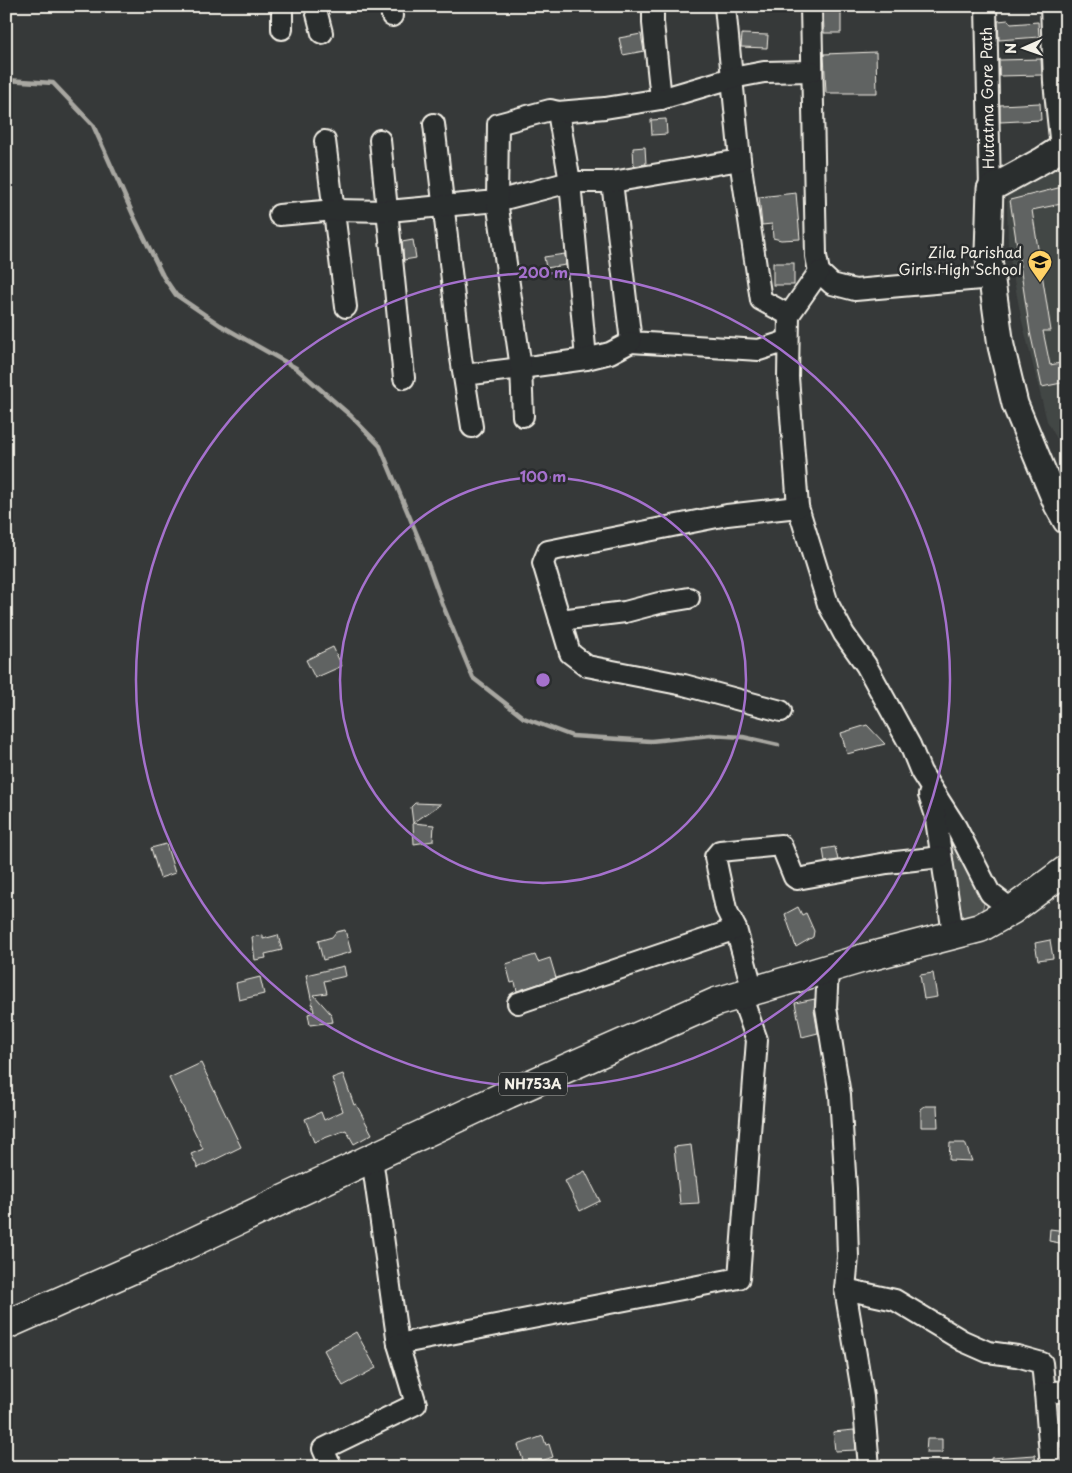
<svg xmlns="http://www.w3.org/2000/svg" width="1072" height="1473" viewBox="0 0 1072 1473" font-family="'Playpen Sans',sans-serif">
  <style>
    .built { fill: #434645 }
    .green { fill: #4e514f; stroke: #a1a19c }
    .lines { fill: none; stroke-linecap: round; stroke-linejoin: round }
    .stream { stroke: #a8a7a1; stroke-width: 4.5 }
    .building { fill: #616362; stroke: #f4f1e8 }
    .minor-casing { stroke: #f4f1e8; stroke-width: 24 }
    .major-casing { stroke: #f4f1e8; stroke-width: 29 }
    .highway-casing { stroke: #f4f1e8; stroke-width: 31 }
    .minor { stroke: #2a2d2e; stroke-width: 20 }
    .major { stroke: #2a2d2e; stroke-width: 25 }
    .highway { stroke: #2a2d2e; stroke-width: 28 }
    .ring { fill: none; stroke: #a571cd; stroke-width: 2.5 }
    .labels { text-anchor: middle; stroke-width: 5; stroke-linejoin: round; paint-order: stroke }
    .shield { fill: #2a2d2e; stroke: #b7b6b0; stroke-width: 1 }
    .shield-label { font-size: 14px; font-weight: bold; fill: #f4f1e8 }
    .street-label { font-size: 15px; fill: #f4f1e8; stroke: #2a2d2e }
    .poi-label { font-size: 15px; fill: #f4f1e8; stroke: #2a2d2e; text-anchor: end }
    .centre { fill: #a571cd; stroke: #2a2d2e; stroke-width: 2.5 }
    .ring-label { font-size: 15px; text-anchor: middle; font-weight: bold; fill: #a571cd; stroke: #2a2d2e; stroke-width: 5; stroke-linejoin: round; paint-order: stroke }
  </style>
  <rect width="100%" height="100%" fill="#363939"/>
  <filter id="ink" filterUnits="userSpaceOnUse"><feTurbulence type="fractalNoise" baseFrequency=".02" numOctaves="2"/><feDisplacementMap in="SourceGraphic" scale="10" xChannelSelector="R" yChannelSelector="G"/><feConvolveMatrix kernelMatrix="1 2 1 2 8 2 1 2 1" color-interpolation-filters="sRGB"/></filter>
  <g filter="url(#ink)">
    <polygon class="built" points="1066,164 1066,455 1047,421 1021,317 1008,249 1007,193"/>
    <polygon class="green" points="941,823 985,899 982,911 975,916 960,920"/>
    <g class="lines">
      <polyline class="stream" points="6,80 53,83 93,125 135,219 163,276 176,295 220,325 296,368 351,416 380,446 420,542 442,603 473,678 524,718 572,736 651,741 711,735 743,737 778,745"/>
    </g>
    <g class="building">
      <polygon points="823,6 841,6 841,33 824,33"/>
      <polygon points="1008,20 1011,24 1038,22 1039,37 999,40 998,21"/>
      <polygon points="641,34 644,51 623,55 619,38"/>
      <polygon points="742,34 768,35 767,48 741,47"/>
      <polygon points="876,52 877,93 826,93 824,54"/>
      <polygon points="1041,59 1042,75 999,76 999,60"/>
      <polygon points="1040,103 1041,120 1000,122 1000,105"/>
      <polygon points="666,119 667,134 652,135 651,120"/>
      <polygon points="645,147 646,164 634,166 633,148"/>
      <polygon points="1066,186 1066,203 1032,210 1051,331 1043,331 1050,365 1066,362 1066,382 1042,387 1030,332 1010,200"/>
      <polygon points="796,193 800,239 781,240 773,238 772,224 762,225 759,197"/>
      <polygon points="413,240 416,258 404,260 402,242"/>
      <polygon points="565,254 566,265 546,268 544,257"/>
      <rect x="773" y="263" width="21" height="22"/>
      <polygon points="333,647 342,666 315,678 306,660"/>
      <polygon points="867,725 885,744 847,754 841,733"/>
      <polygon points="415,803 441,804 413,823 411,807"/>
      <polygon points="413,823 434,825 433,841 414,844"/>
      <polygon points="166,844 175,873 160,878 151,848"/>
      <polygon points="835,847 838,860 825,862 823,849"/>
      <polygon points="798,907 802,915 806,913 814,931 813,937 796,947 785,914"/>
      <polygon points="345,930 351,952 323,960 318,941 332,937 336,932"/>
      <polygon points="263,935 263,939 278,935 282,950 265,954 266,958 255,960 252,937"/>
      <polygon points="1050,940 1053,958 1038,960 1035,943"/>
      <polygon points="535,955 538,962 550,958 556,978 517,991 515,982 511,983 506,964"/>
      <polygon points="344,966 346,976 324,981 327,993 314,995 331,1014 333,1022 310,1025 308,1014 314,1012 306,975"/>
      <polygon points="933,973 937,997 924,999 920,975"/>
      <polygon points="260,977 264,994 239,1000 236,983"/>
      <polygon points="815,999 814,1010 818,1033 802,1037 795,1003"/>
      <polygon points="201,1063 241,1147 198,1168 191,1154 203,1149 169,1078"/>
      <polygon points="343,1074 354,1105 356,1104 372,1134 354,1144 346,1130 314,1142 305,1119 321,1112 324,1120 343,1111 332,1078"/>
      <polygon points="925,1106 937,1106 938,1127 921,1127 921,1109"/>
      <polygon points="950,1143 965,1143 972,1161 949,1160"/>
      <polygon points="691,1145 695,1177 696,1177 699,1203 680,1204 674,1147"/>
      <polygon points="585,1171 600,1201 580,1211 565,1181"/>
      <polygon points="1050,1229 1066,1231 1065,1244 1049,1241"/>
      <polygon points="356,1332 376,1368 343,1386 324,1350"/>
      <polygon points="854,1430 856,1450 835,1451 833,1432"/>
      <polygon points="543,1436 546,1445 549,1444 553,1457 523,1467 523,1460 518,1445"/>
      <polygon points="927,1439 942,1439 942,1453 926,1453"/>
      <polygon points="1035,1455 1036,1467 991,1467 991,1458"/>
    </g>
    <g class="lines">
      <defs>
        <g id="minor">
          <polyline points="282,6 282,29"/>
          <polyline points="315,6 322,33"/>
          <polyline points="391,6 392,16"/>
          <polyline points="653,6 653,23 661,99"/>
          <polyline points="725,6 740,160 761,300 789,315"/>
          <polyline points="811,6 816,256 819,272 832,284 855,290 992,278"/>
          <polyline points="986,6 990,189"/>
          <polyline points="1051,6 1054,82 1061,148"/>
          <polyline points="558,112 570,182 586,359"/>
          <polyline points="434,124 461,358 472,427"/>
          <polyline points="380,140 404,378"/>
          <polyline points="325,141 346,307"/>
          <polyline points="612,182 631,342 759,350 787,341"/>
          <polyline points="279,215 335,210 388,211 497,201 570,182 612,182 740,160"/>
          <polyline points="819,272 789,315 788,377 798,507 828,604 844,634 866,665 910,745 921,772 956,827 990,893 1012,910"/>
          <polyline points="464,375 521,368 586,359 610,353 631,342"/>
          <polyline points="523,416 521,368 497,201 498,124 550,110 558,112 605,108 661,99 732,78 764,72 812,71"/>
          <polyline points="560,620 625,612 659,603 689,598"/>
          <polyline points="781,711 684,685 587,666 570,653 543,563 548,551 727,515 798,507"/>
          <polyline points="929,795 935,813 953,933"/>
          <polyline points="828,969 826,1008 840,1095 846,1189 848,1257 845,1289"/>
          <polyline points="753,991 736,929 726,909 715,857 720,851 781,845 794,877 797,879 887,863 941,857"/>
          <polyline points="518,1003 736,929"/>
          <polyline points="372,1158 398,1344 739,1278 757,1040 741,995"/>
          <polyline points="331,1467 323,1449 416,1404 398,1344"/>
          <polyline points="869,1467 863,1397 845,1289 895,1300 963,1341 988,1352 1017,1356 1042,1363 1045,1393"/>
          <polyline points="1051,1467 1045,1393 1066,1391"/>
        </g>
        <polyline id="major" points="1066,145 1043,160 990,189 988,252 1001,346 1015,404 1057,505 1066,521"/>
        <polyline id="highway" points="6,1325 165,1255 508,1094 716,1002 864,958 980,928 1012,910 1066,870"/>
      </defs>
      <use href="#minor" class="minor-casing"/>
      <use href="#major" class="major-casing"/>
      <use href="#highway" class="highway-casing"/>
      <use href="#minor" class="minor"/>
      <use href="#major" class="major"/>
      <use href="#highway" class="highway"/>
    </g>
  </g>
  <g class="ring">
    <circle cx="543" cy="680" r="203"/>
    <circle cx="543" cy="680" r="407"/>
  </g>
  <defs>
    <symbol id="school-pin" viewBox="-11 -11 22 30"><path d="M0 17L-7.5 6A9.5 9.5 0 1 1 7.5 6Z" fill="#ffd166" stroke="#2a2d2e"/><path d="M0-5L7-2L0 1L-7-2ZM-4 1L0 2.5L4 1V4Q0 6-4 4Z" fill="#111"/></symbol>
  </defs>
  <g fill-rule="evenodd">
    <use href="#school-pin" x="1026" y="248" width="28" height="38"/>
  </g>
  <g class="labels">
    <rect class="shield" x="499" y="1072.5" width="68" height="23" rx="4"/>
    <g class="shield-label">
      <text x="533" y="1089">NH753A</text>
    </g>
    <g class="street-label">
      <text transform="translate(988 98) rotate(-91)" y="5">Hutatma Gore Path</text>
    </g>
    <g class="poi-label">
      <text x="1022" y="258">Zila Parishad<tspan x="1022" dy="17">Girls High School</tspan></text>
    </g>
  </g>
  <circle cx="543" cy="680" r="8" class="centre"/>
  <g class="ring-label">
    <text x="543" y="278">200 m</text>
    <text x="543" y="482">100 m</text>
  </g>
  <rect width="1072" height="1473" fill="none" stroke="#2a2d2e" stroke-width="25"/>
  <rect x="12" y="12" width="1047" height="1448" fill="none" stroke="#f4f1e8" stroke-width="2" filter="url(#ink)"/>
  <g transform="translate(1024 48) rotate(268)" stroke="#2a2d2e" stroke-width="4" paint-order="stroke">
  <path d="M0-4L9 19L0 12L-9 19Z" fill="#f4f1e8"/>
  <text y="-8" font-size="14" font-weight="bold" text-anchor="middle" fill="#f4f1e8">N</text>
  </g>
</svg>
